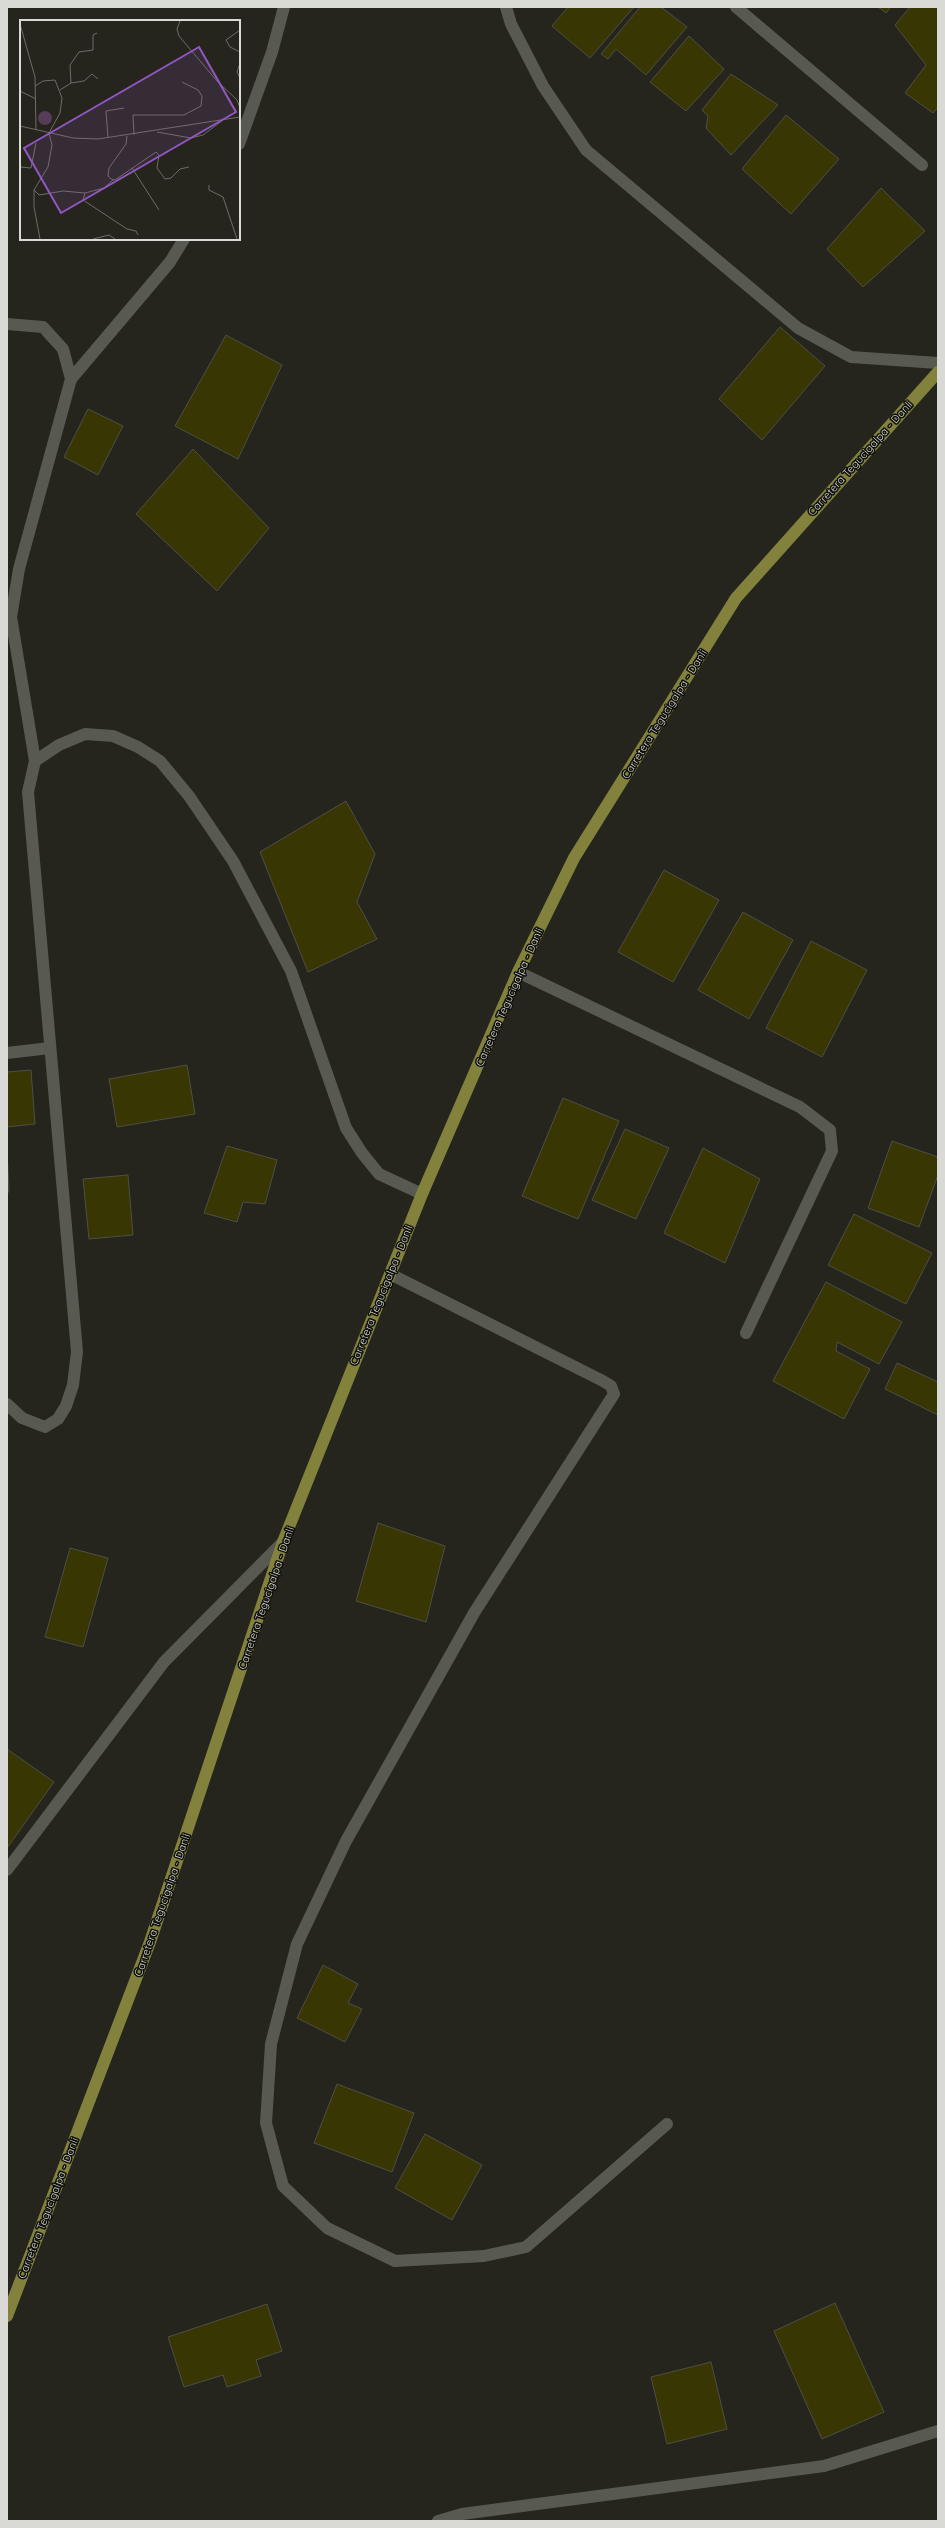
<svg xmlns="http://www.w3.org/2000/svg" width="945" height="2528" viewBox="0 0 945 2528" font-family="Quicksand,sans-serif">
  <style>
    .building { fill: #383703; stroke: #4e4e46 }
    .lines { fill: none; stroke-linecap: round; stroke-linejoin: round }
    .minor { stroke: #585951; stroke-width: 12 }
    .trunk { stroke: #83823c; stroke-width: 12 }
    .labels { text-anchor: middle; stroke-width: 3; stroke-linejoin: round; paint-order: stroke }
    .street-label { font-size: 11px; fill: #d9d9d5; stroke: #0e0e0b }
    .inset-road { fill: none; stroke: #6d6d67; stroke-width: 1 }
    .view { fill: #9257c4; fill-opacity: 0.15; stroke: #9257c4; stroke-width: 2 }
    .inset-edge { fill: none; stroke: #d9d9d5; stroke-width: 2 }
  </style>
  <rect width="100%" height="100%" fill="#25251e"/>
  <g class="building">
    <polygon points="568,7 634,7 590,58 552,26"/>
    <polygon points="640,7 661,7 687,27 646,75 616,49 608,59 601,54"/>
    <polygon points="878,7 891,7 886,13"/>
    <polygon points="910,7 938,7 938,107 933,113 905,93 926,65 895,25"/>
    <polygon points="689,36 724,69 686,111 650,82"/>
    <polygon points="731,74 778,105 731,155 706,128 708,116 702,110"/>
    <polygon points="786,115 839,159 791,214 742,169"/>
    <polygon points="881,188 925,231 863,287 827,249"/>
    <polygon points="780,327 825,366 762,440 719,399"/>
    <polygon points="226,335 282,365 238,459 175,426"/>
    <polygon points="88,409 123,426 98,475 64,457"/>
    <polygon points="193,449 269,528 217,591 136,514"/>
    <polygon points="346,801 375,854 357,902 377,939 308,972 260,852"/>
    <polygon points="664,870 719,900 673,982 618,952"/>
    <polygon points="743,912 793,940 749,1019 698,990"/>
    <polygon points="811,941 867,970 822,1057 766,1028"/>
    <polygon points="187,1065 195,1114 117,1127 109,1079"/>
    <polygon points="31,1070 35,1124 7,1127 7,1072"/>
    <polygon points="563,1098 619,1121 578,1219 522,1196"/>
    <polygon points="625,1129 669,1148 636,1219 592,1200"/>
    <polygon points="892,1141 938,1157 938,1175 919,1227 868,1208"/>
    <polygon points="227,1146 277,1160 265,1204 243,1202 237,1222 204,1213"/>
    <polygon points="7,1148 9,1192 7,1192"/>
    <polygon points="703,1148 760,1179 725,1263 664,1233"/>
    <polygon points="128,1175 133,1235 89,1239 83,1179"/>
    <polygon points="854,1214 932,1253 906,1304 828,1265"/>
    <polygon points="826,1282 902,1322 879,1364 837,1342 836,1351 870,1369 844,1419 773,1381"/>
    <polygon points="897,1363 938,1382 938,1415 885,1389"/>
    <polygon points="378,1523 445,1546 426,1622 356,1601"/>
    <polygon points="70,1548 108,1558 83,1647 45,1637"/>
    <polygon points="7,1749 54,1782 7,1848"/>
    <polygon points="323,1965 358,1984 348,2003 362,2009 345,2042 297,2018"/>
    <polygon points="337,2084 414,2113 392,2172 314,2143"/>
    <polygon points="425,2134 482,2165 452,2220 395,2188"/>
    <polygon points="835,2303 884,2412 822,2439 774,2331"/>
    <polygon points="267,2304 282,2351 256,2360 261,2376 227,2387 223,2375 184,2387 168,2337"/>
    <polygon points="711,2362 727,2429 667,2444 651,2377"/>
  </g>
  <g class="lines">
    <g class="minor">
      <polyline points="506,7 511,24 543,86 586,150 798,328 851,357 938,363"/>
      <polyline points="736,7 922,165"/>
      <polyline points="239,144 272,52 284,7"/>
      <polyline points="7,324 43,327 63,349 71,379 19,569 11,617 35,761"/>
      <polyline points="71,379 170,262 184,239"/>
      <polyline points="518,972 800,1107 830,1130 832,1151 746,1333"/>
      <polyline points="7,1053 50,1048"/>
      <polyline points="390,1274 603,1381 611,1386 614,1394 474,1613 346,1841 297,1944 271,2044 266,2123 283,2186 327,2228 395,2261 484,2256 526,2247 667,2124"/>
      <polyline points="7,1404 22,1418 45,1427 58,1419 66,1406 73,1385 77,1352 28,792 35,761 59,745 85,734 113,736 138,747 160,761 189,796 233,861 291,971 346,1128 362,1153 379,1174 422,1194"/>
      <polyline points="7,1870 164,1662 283,1542"/>
      <polyline points="438,2521 462,2514 824,2466 938,2431"/>
    </g>
    <polyline class="trunk" points="7,2316 150,1942 283,1542 422,1194 518,972 574,858 736,598 938,372"/>
  </g>
  <g class="labels">
    <g class="street-label">
      <text transform="translate(860 458) rotate(-48)" y="4">Carretera Tegucigalpa - Danli</text>
      <text transform="translate(664 714) rotate(-58)" y="4">Carretera Tegucigalpa - Danli</text>
      <text transform="translate(509 997) rotate(-66)" y="4">Carretera Tegucigalpa - Danli</text>
      <text transform="translate(381 1295) rotate(-68)" y="4">Carretera Tegucigalpa - Danli</text>
      <text transform="translate(266 1598) rotate(-71)" y="4">Carretera Tegucigalpa - Danli</text>
      <text transform="translate(162 1905) rotate(-71)" y="4">Carretera Tegucigalpa - Danli</text>
      <text transform="translate(48 2208) rotate(-69)" y="4">Carretera Tegucigalpa - Danli</text>
    </g>
  </g>
  <g transform="translate(20 20)">
    <rect width="220" height="220" fill="#25251e"/>
    <path d="M18 98a7 7 0 1 1 14 0a7 7 0 1 1-14 0Z" fill="#563c58"/>
    <path class="inset-road" d="M160 1 157 9 159 16 197 61 217 80 220 88M0 4 15 57 16 110M220 10 206 20 210 27 220 32M220 43 217 52 220 58M51 63 50 45 59 32 73 30V15L77 13M15 66 23 61 35 60 42 78 40 93 29 113 32 125 28 147 14 170V187L20 219M40 70 51 63 64 61 72 54 78 59M0 71 16 79M0 106 53 118 78 119 220 97M137 112 171 118 183 115 203 100M114 115 113 95H164L181 86 182 76 178 70 162 62M107 116 106 124 89 148 88 156 91 159 95 160 136 132 139 135 137 148 145 159 151 158 160 149 169 147M88 118 86 91 104 88M0 147 11 148 16 123M112 148 139 190M93 160 84 168 65 173 63 180 107 209 116 211 118 215M189 165V170L203 177 217 219M14 170 19 175 43 171 65 173M73 219 89 215 95 219"/>
    <path class="view" d="M179 27 216 92 41 193 4 128Z"/>
    <rect width="220" height="220" class="inset-edge"/>
  </g>
  <rect width="945" height="2528" fill="none" stroke="#d9d9d5" stroke-width="16"/>
</svg>
